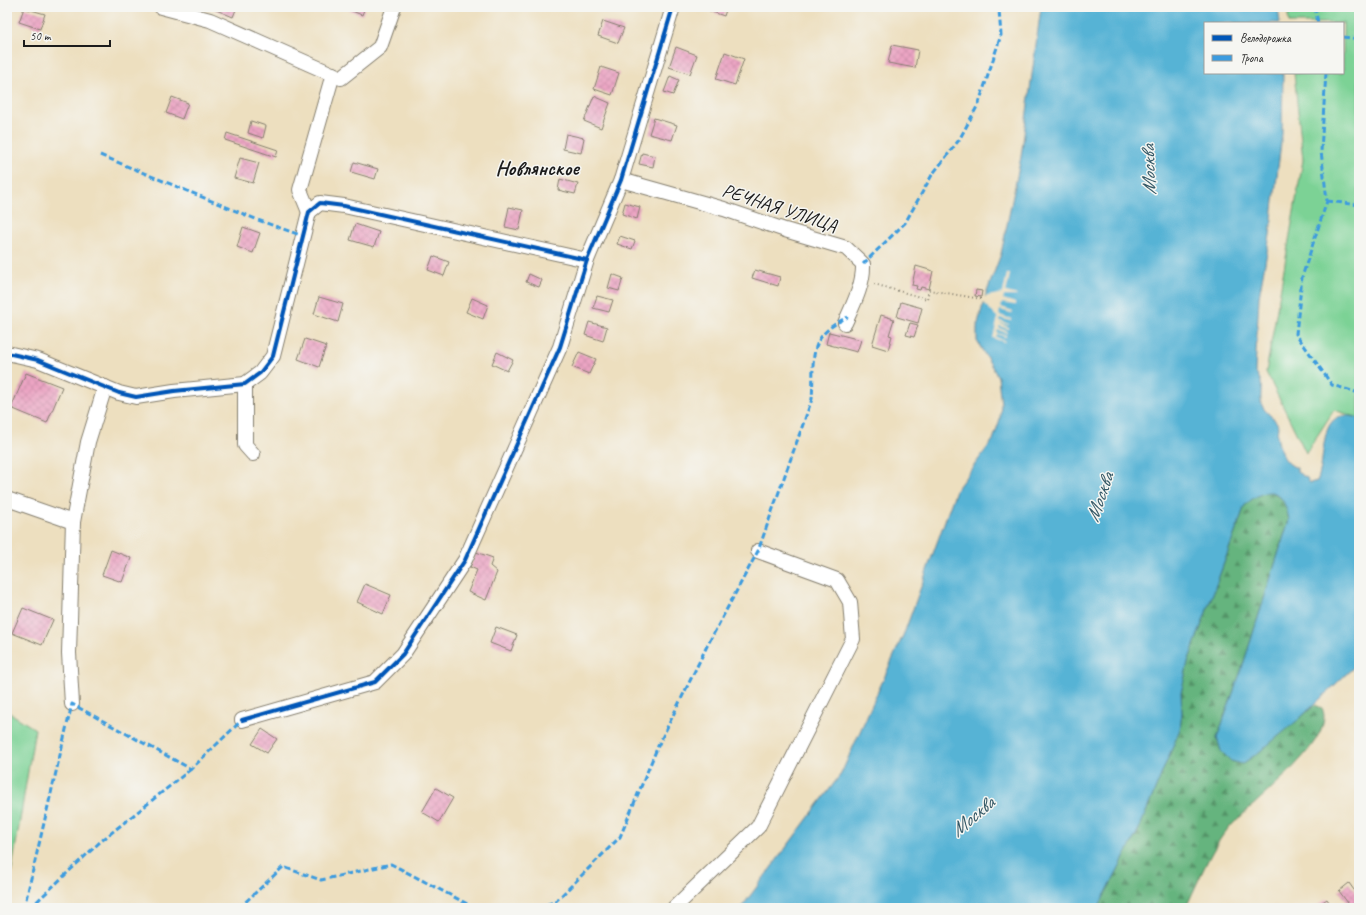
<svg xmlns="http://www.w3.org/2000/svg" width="1366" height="915" viewBox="0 0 1366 915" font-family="Caveat,sans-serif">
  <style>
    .green { fill: #7cd295; stroke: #4c7758 }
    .forest { fill: url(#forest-firs); stroke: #40684d }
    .water { fill: #57b3d5; stroke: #3a6878 }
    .pier { fill: #eddfbf }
    .building { fill: url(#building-cross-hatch) }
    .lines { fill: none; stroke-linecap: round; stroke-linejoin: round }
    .minor-casing { stroke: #847e6e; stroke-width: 16 }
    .path { stroke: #847e6e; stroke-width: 2; stroke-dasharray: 1 3; stroke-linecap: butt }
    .minor { stroke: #fff; stroke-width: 14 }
    .quiet { stroke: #3c9bdf; stroke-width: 3; stroke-dasharray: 6 3; stroke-linecap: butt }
    .cycleway-casing { stroke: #f6f6f2; stroke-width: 6 }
    .cycleway { stroke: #0057b8; stroke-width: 4 }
    .labels { text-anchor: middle; stroke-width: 3; stroke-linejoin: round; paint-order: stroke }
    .street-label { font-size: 19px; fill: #1c1c1c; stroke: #f6f6f2 }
    .water-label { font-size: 20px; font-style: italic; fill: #345866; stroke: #f6f6f2 }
    .quarter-label { font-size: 21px; font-weight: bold; fill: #1c1c1c; stroke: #f6f6f2 }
  </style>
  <defs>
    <pattern id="forest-firs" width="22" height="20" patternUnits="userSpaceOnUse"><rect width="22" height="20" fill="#65b47e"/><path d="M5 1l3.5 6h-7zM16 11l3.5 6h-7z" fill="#529266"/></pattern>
    <pattern id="building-cross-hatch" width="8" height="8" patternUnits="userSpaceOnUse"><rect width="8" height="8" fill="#eba4c3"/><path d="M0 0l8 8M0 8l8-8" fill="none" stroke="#c98da7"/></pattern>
  </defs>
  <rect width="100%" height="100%" fill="#f6f6f2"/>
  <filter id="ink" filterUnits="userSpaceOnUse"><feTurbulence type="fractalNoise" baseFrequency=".025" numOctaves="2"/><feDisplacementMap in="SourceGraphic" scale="8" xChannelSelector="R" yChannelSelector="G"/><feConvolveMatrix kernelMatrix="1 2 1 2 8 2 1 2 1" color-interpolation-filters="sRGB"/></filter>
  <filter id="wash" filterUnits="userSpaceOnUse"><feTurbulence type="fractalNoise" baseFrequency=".012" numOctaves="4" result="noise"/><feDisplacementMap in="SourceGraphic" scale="16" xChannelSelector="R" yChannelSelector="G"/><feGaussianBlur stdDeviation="0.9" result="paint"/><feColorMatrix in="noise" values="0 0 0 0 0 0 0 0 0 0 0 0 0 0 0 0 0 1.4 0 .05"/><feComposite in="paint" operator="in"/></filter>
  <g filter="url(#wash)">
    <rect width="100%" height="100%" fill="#eddfbf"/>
    <g class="green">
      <polygon points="1287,7 1359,7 1359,418 1334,410 1306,453 1266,372 1303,160 1294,73 1343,73 1343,23 1289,23"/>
      <polygon points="7,711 35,729 7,899"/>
    </g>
    <path class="forest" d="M1269 491C1284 497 1286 505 1289 520L1242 668 1217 738 1221 751 1231 761 1242 764 1258 753 1315 705 1322 708C1339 742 1241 810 1223 835 1208 856 1199 880 1188 903L1184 908H1098L1139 829 1180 729 1182 713 1181 693 1188 662 1245 505 1257 495Z"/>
    <path class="water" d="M1041 7H1278L1280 23H1205V73H1283L1282 134 1270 235 1259 297 1255 371C1265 385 1260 386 1261 401 1261 410 1272 415 1277 423 1279 427 1277 431 1277 435 1279 449 1283 463 1297 468V472L1307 478 1310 483 1317 481C1328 458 1315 404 1359 418V662L1298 720 1258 753 1242 764 1231 761 1221 751 1217 738 1242 668 1289 520C1283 488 1269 484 1245 505L1188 662 1181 693 1182 713 1180 729 1139 829 1098 908H741L841 774 905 631 956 490 993 440 1000 419 1001 404 998 377 977 341V327L985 297 1001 254 1021 157Z"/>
    <polygon class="pier" points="1007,274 1010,274 1006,292 1017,295 1016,296 1004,296 1003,299 1015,303 1015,305 1002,303 1001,307 1013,311 1012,313 1000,310 999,315 1011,319 1011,321 1000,318 1000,321 1009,324 1009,325 999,323 1008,327 1008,329 999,326 999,328 1007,331 1007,333 998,330 997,333 1006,335 1006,337 997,334 996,337 1005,341 1004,342 993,338 998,318 982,302 983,297 1003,293"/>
    <g id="blocks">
      <g class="building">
        <polygon points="214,7 237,7 233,17 214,9"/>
        <polygon points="342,7 365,7 362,15"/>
        <polygon points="699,7 727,7 724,16"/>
        <polygon points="24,8 45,14 40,29 19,22"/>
        <polygon points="603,21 624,28 618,43 598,36"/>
        <polygon points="892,45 918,50 915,68 888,63"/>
        <polygon points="676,47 697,55 690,74 669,67"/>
        <polygon points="725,52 744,59 735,85 716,79"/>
        <polygon points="601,67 619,73 612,95 594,89"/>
        <polygon points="670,76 679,80 673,95 664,92"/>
        <polygon points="594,96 610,103 601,128 584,121"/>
        <polygon points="172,97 188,103 182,119 166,113"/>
        <polygon points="654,118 677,125 672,140 649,134"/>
        <polygon points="251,121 266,126 263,138 248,133"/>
        <polygon points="227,133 278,150 276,157 225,140"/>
        <polygon points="566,134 584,138 581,153 563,149"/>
        <polygon points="642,153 655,156 653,167 639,164"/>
        <polygon points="240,158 259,163 253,183 234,178"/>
        <polygon points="354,162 378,169 375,179 351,172"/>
        <polygon points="560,179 578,184 575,194 558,190"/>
        <polygon points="625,203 640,207 637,219 622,214"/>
        <polygon points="509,207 523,210 519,230 505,227"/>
        <polygon points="355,224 379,232 374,247 350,240"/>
        <polygon points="243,227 260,233 253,253 237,247"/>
        <polygon points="620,236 635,241 632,249 617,244"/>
        <polygon points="433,256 449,262 444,276 428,270"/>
        <polygon points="916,266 933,271 929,289 921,287 920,290 916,289 917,286 912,285"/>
        <polygon points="755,270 780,277 778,286 752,278"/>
        <polygon points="529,274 542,280 539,287 526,282"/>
        <polygon points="612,274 623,278 619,291 608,288"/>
        <polygon points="976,290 982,291 981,297 975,296"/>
        <polygon points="597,296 613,300 609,312 593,308"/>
        <polygon points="319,297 343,304 338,322 314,314"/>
        <polygon points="472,298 488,305 483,319 466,312"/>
        <polygon points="901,302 922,308 918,323 897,317"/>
        <polygon points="881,315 894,319 889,335 892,336 888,350 872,345"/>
        <polygon points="589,322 607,327 603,341 585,335"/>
        <polygon points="910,323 918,325 914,337 906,335"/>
        <polygon points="829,332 861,340 857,352 826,344"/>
        <polygon points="305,339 326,346 319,367 298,359"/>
        <polygon points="497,352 513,360 507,371 492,364"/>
        <polygon points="579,352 596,359 589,374 572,367"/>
        <polygon points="26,373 62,387 47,423 11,408"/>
        <polygon points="111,550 131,558 122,582 102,575"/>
        <polygon points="476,552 493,558 490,566 497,572 486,600 468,592 477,570 470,567"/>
        <polygon points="365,584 391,595 383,614 357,602"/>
        <polygon points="23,608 53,620 42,645 12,633"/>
        <polygon points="496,627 517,635 511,651 490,643"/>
        <polygon points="262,729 277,739 267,753 252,744"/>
        <polygon points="436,788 453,798 439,822 422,812"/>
        <polygon points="1349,883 1359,897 1359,901 1351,907 1339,891"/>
        <polygon points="1327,899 1333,908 1314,908"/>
      </g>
    </g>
  </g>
  <g filter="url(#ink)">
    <use href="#blocks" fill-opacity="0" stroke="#847e6e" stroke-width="1"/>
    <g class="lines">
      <defs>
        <g id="minor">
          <polyline points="161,7 210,20 341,78 380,47 394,7"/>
          <path d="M621 180 724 209 785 230 846 248 863 264C864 284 853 305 845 323"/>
          <polyline points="309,212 300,190 333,74"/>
          <polyline points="7,353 38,360 119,393 136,397 174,391 245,384 260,373 273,356 309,212 320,203 344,206 587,260"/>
          <polyline points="245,384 245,445 253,454"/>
          <polyline points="7,499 73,522"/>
          <polyline points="72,704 69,653 73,522 88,442 105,387"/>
          <polyline points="242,720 375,682 403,654 465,560 560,347 587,260 621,180 673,7"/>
          <polyline points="674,908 758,827 853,639 850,602 837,580 758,551"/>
        </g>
      </defs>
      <use href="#minor" class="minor-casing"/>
      <polyline class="path" points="874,284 927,299 929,290 981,299"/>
      <use href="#minor" class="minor"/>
      <g class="quiet">
        <polyline points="1315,7 1318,23"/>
        <polyline points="1343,37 1359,39"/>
        <polyline points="1326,73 1321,151 1327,201 1302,277 1296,334 1332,385 1359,393"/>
        <polyline points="100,155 258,220 303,236"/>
        <polyline points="1327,201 1359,205"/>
        <polyline points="863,264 905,223 932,175 959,140 979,103 1001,35 999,10 996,7"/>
        <polyline points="24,908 72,704 191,769 242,720"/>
        <polyline points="30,908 100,842 191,769"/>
        <polyline points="239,908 283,867 321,880 391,864 475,908"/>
        <path d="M538 908 556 901 620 837 658 746 707 646 758 551 812 399C815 359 805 337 848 317"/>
      </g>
      <defs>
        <g id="cycleway">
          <polyline points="7,353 38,360 119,393 136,397 174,391 245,384 260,373 273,356 309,212 320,203 344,206 587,260"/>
          <polyline points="242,720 375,682 403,654 465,560 560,347 587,260 621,180 673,7"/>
        </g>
      </defs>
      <use href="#cycleway" class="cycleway-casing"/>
      <use href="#cycleway" class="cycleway"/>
    </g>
  </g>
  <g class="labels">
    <g class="street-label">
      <text transform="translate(780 207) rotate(18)" y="7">РЕЧНАЯ УЛИЦА</text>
    </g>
    <g class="water-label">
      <text transform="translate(1148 170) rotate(-92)" y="7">Москва</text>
      <text transform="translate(1099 497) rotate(-71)" y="7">Москва</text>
      <text transform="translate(972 816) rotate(-40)" y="7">Москва</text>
    </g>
    <g class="quarter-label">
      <text x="537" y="175">Новлянское</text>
    </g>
  </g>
  <rect width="1366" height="915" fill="none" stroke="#f6f6f2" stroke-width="24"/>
  <rect x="1204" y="22" width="140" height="52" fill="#f6f6f2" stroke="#9f9f9c"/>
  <rect x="1212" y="35" width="20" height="6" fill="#0057b8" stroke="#9f9f9c"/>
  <text x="1240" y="42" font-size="12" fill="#1c1c1c">Велодорожка</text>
  <rect x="1212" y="55" width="20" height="6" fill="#3c9bdf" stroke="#9f9f9c"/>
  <text x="1240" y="62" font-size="12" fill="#1c1c1c">Тропа</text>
  <path d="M24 40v6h86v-6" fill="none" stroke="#1c1c1c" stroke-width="2"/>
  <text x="30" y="40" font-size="12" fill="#1c1c1c" stroke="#f6f6f2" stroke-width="3" paint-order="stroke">50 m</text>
</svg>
